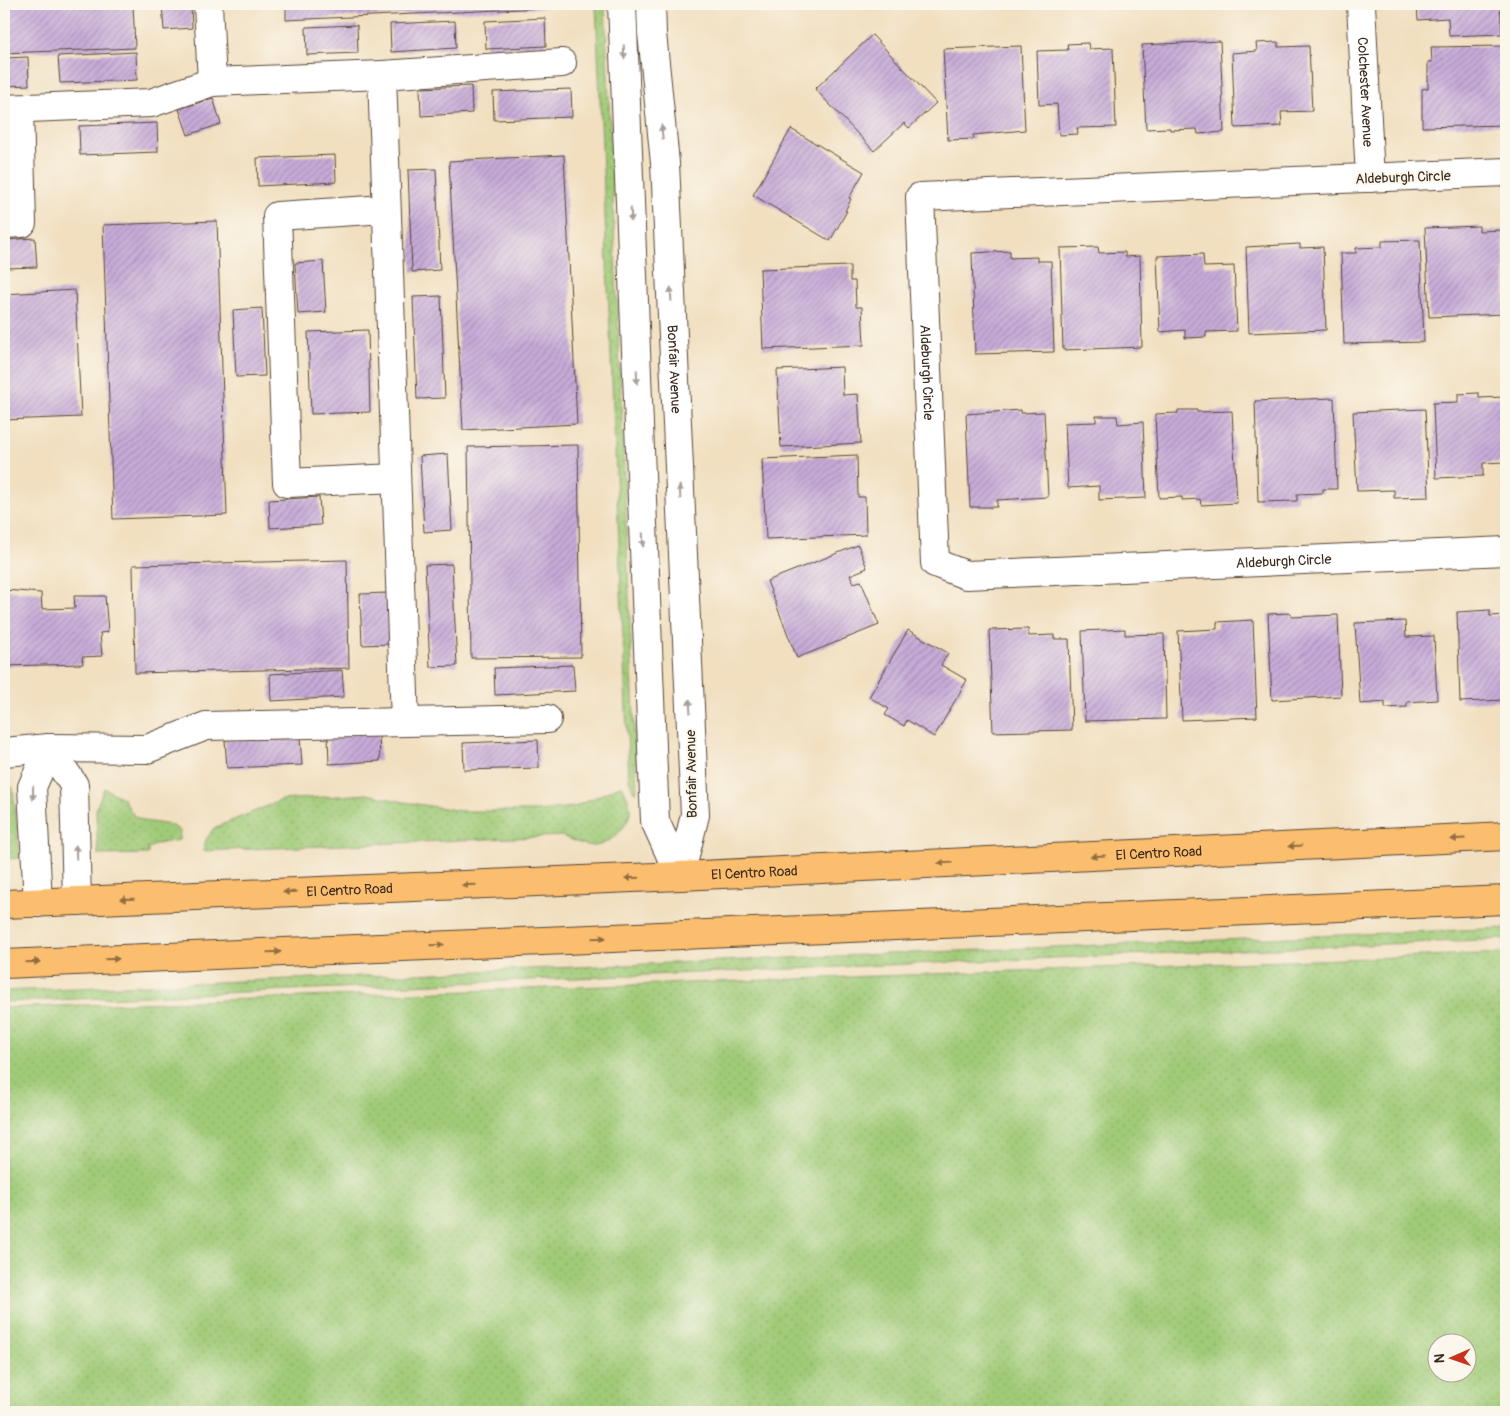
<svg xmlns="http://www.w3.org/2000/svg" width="1510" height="1416" viewBox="0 0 1510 1416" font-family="Pangolin,sans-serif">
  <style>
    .grass { fill: url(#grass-dots); stroke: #6e7a4b; fill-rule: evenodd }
    .building { fill: url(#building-hatch) }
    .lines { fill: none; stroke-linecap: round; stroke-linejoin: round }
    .minor-casing { stroke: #564536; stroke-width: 30 }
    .major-casing { stroke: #564536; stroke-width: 30 }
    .minor { stroke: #fff; stroke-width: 28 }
    .major { stroke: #fbbe6e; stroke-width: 28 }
    .oneway { fill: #a79f9a }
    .oneway2 { fill: #916d42 }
    .labels { text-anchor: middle; stroke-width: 4; stroke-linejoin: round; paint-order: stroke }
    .street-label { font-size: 14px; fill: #3b2a1e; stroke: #fbf7ec }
  </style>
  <defs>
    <pattern id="grass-dots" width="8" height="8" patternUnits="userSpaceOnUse" patternTransform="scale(1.25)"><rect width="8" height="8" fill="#a0cb78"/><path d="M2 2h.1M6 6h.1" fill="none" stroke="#8bae67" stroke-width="1.8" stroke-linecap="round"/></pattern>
    <pattern id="building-hatch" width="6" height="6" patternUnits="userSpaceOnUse" patternTransform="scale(1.25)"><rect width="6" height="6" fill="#c7acd9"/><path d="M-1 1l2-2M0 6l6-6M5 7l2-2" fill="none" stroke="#a38caf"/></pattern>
  </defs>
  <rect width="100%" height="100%" fill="#fbf7ec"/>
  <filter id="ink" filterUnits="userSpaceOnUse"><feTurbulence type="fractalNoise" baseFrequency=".02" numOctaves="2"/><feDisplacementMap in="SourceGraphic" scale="10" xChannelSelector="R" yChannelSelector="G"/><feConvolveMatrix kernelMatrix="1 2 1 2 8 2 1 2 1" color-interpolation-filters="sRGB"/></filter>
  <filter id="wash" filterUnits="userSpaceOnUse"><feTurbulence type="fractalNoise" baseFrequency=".0096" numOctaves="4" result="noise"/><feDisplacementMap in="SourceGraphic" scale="20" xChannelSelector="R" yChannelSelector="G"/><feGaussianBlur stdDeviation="1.12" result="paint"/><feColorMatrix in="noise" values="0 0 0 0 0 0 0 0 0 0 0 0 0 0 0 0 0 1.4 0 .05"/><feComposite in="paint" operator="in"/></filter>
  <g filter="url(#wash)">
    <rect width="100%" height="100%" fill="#f1dfc0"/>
    <g class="grass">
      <polygon points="596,4 605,4 637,792 634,792 629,779"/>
      <polygon points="4,778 13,788 20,858 4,859"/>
      <path d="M622 785C625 792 629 800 630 807 633 824 608 847 592 846 582 845 570 839 561 836L203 851 206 840 214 828 282 800 367 794 404 802 462 811H535L574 807Z"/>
      <polygon points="104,788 124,799 133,815 144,821 171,825 180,831 179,840 156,844 148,849 148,854 98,855 96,809"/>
      <polygon points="1506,928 1506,939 4,1002 4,991"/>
      <path d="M1506 953V1412H4V1008ZM1438 1344H1468V1374H1438Z"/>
    </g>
    <g id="blocks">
      <g class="building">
        <polygon points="4,4 133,4 135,48 4,53"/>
        <polygon points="162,4 191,4 192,28 164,30"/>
        <polygon points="286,4 543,4 543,8 286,20"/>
        <polygon points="1417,4 1500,4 1502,34 1449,36 1448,18 1418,20"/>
        <polygon points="545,18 546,46 486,49 485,21"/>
        <polygon points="455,21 456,48 391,52 390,24"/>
        <polygon points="357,25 358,53 307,55 306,27"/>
        <polygon points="872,35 936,103 909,128 904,123 874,151 815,89"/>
        <polygon points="1220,41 1224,132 1198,134 1197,129 1170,130 1170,128 1146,129 1142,45"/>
        <polygon points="1278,42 1278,47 1309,46 1312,111 1281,112 1282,126 1235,128 1232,53 1257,51 1256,43"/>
        <polygon points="1088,43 1089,49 1113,48 1116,127 1077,128 1078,134 1059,135 1057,104 1039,105 1037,51 1068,50 1067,44"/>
        <polygon points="1021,46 1025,130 973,135 974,139 948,140 943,49"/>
        <polygon points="1506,46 1506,125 1422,127 1422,89 1428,88 1428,62 1432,62 1431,47"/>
        <polygon points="136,52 137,80 60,83 58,56"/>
        <polygon points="28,57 29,85 4,86 4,58"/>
        <polygon points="471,86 472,113 421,116 420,88"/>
        <polygon points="571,89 572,117 494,120 493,92"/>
        <polygon points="213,98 221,124 188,135 179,109"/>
        <polygon points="157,123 158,152 80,155 79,126"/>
        <polygon points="791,129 864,172 849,198 851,199 845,211 847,211 830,241 753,195"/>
        <polygon points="335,155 336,182 258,186 257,158"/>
        <polygon points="564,155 577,424 463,430 449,161"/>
        <polygon points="436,169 440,270 412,272 408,170"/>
        <polygon points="217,221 227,515 113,519 103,225"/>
        <polygon points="1479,226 1479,231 1503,230 1506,314 1429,317 1425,228"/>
        <polygon points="35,238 37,267 4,268 4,240"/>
        <polygon points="1420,240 1424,342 1344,344 1341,253 1356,253 1356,248 1382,247 1382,241"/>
        <polygon points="1300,244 1300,248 1323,247 1326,330 1249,333 1246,247"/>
        <polygon points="1098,247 1099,253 1125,252 1125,257 1140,256 1142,347 1063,350 1060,248"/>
        <polygon points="1010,251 1010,258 1037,257 1037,261 1051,261 1054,352 975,354 972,253"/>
        <polygon points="1203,254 1204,267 1234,266 1237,331 1206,332 1206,337 1185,338 1185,330 1160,332 1157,256"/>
        <polygon points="323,261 326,312 298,314 295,263"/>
        <polygon points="850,266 850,281 855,281 856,307 862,307 864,345 763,349 760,269"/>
        <polygon points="75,290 81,417 4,420 4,294"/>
        <polygon points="441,296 445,398 417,399 413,297"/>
        <polygon points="262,308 265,376 236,377 233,310"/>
        <polygon points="368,330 370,412 311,414 308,332"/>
        <polygon points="842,367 843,395 858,394 861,443 781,447 777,370"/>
        <polygon points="1479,393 1479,398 1506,397 1506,462 1483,463 1483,476 1436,478 1433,403 1458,402 1458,394"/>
        <polygon points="1334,398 1337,489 1323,489 1323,493 1297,494 1297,501 1258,502 1255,401"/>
        <polygon points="1425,409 1429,497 1394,498 1394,490 1357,491 1353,412"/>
        <polygon points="1021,410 1021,413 1044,412 1048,497 997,500 997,507 970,507 966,414"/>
        <polygon points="1178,410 1197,410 1197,412 1232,411 1237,503 1201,505 1200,499 1182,500 1182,497 1159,498 1155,414 1178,413"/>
        <polygon points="1096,416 1117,416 1118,424 1143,422 1146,498 1099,500 1099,486 1068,488 1065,423 1096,422"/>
        <polygon points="578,445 581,657 471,658 468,447"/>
        <polygon points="448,454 452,530 424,532 420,456"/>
        <polygon points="857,455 858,497 865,497 866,535 766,539 762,459"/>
        <polygon points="319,497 321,525 270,528 269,500"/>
        <polygon points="858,545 867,568 850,575 854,583 861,581 879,625 797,658 767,581"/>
        <polygon points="347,560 349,668 135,673 133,565"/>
        <polygon points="452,564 457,666 430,667 425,565"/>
        <polygon points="5,590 41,593 42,609 75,608 74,596 105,596 108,632 100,633 102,656 82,657 83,664 4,666 4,592"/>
        <polygon points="388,593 391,644 362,645 360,594"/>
        <polygon points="1490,610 1490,616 1506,615 1506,700 1460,702 1457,612"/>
        <polygon points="1291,613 1291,617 1338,615 1341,696 1272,700 1268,614"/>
        <polygon points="1253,620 1257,717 1182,720 1178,631 1217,629 1217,622"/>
        <polygon points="1405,621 1406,637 1434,636 1437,700 1407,702 1407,707 1385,708 1385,702 1360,704 1355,623"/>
        <polygon points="1028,629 1029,636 1054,635 1054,639 1069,639 1072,730 993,732 989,630"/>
        <polygon points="1125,629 1125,635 1164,634 1166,719 1085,721 1082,631"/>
        <polygon points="908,630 948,653 941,665 967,680 934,737 907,720 904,726 885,715 889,709 869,697"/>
        <polygon points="573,665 575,691 495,695 494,668"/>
        <polygon points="342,670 344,697 271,701 270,674"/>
        <polygon points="379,733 380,761 329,764 328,736"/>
        <polygon points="300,737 302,765 227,768 225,740"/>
        <polygon points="538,740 539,768 464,770 463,743"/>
      </g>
    </g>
  </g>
  <g filter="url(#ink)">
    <use href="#blocks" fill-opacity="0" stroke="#564536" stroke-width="1"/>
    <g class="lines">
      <defs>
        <g id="minor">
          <polyline points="208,4 212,82"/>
          <polyline points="622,4 655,821 680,876"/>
          <path id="s1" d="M651 4 652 33 665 163 695 815 680 876"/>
          <path id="s2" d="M1361 4 1370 178"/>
          <polyline points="382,75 405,722"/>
          <polyline points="4,109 151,103 212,82 382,75 562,63"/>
          <path id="s3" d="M1506 172 920 197 935 563 966 575 1506 551"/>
          <polyline points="386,209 277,216 287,483 396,478"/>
          <polyline points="4,224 22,223 19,109"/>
          <polyline points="49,748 74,785 77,901"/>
          <polyline points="4,752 49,748 147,749 206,726 547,719"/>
          <polyline points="38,903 32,787 49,748"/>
        </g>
        <g id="major">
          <path id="s4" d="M4 904 680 876 1506 836"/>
          <polyline points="4,964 1506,900"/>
        </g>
      </defs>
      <use href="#minor" class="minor-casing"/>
      <use href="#major" class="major-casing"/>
      <use href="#minor" class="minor"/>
      <use href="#major" class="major"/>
    </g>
    <defs><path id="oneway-solid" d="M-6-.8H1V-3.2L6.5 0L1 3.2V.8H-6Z" transform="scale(1.25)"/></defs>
    <g class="oneway">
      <use href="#oneway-solid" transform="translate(624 52) rotate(88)"/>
      <use href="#oneway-solid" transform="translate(662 132) rotate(-96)"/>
      <use href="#oneway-solid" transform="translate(631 215) rotate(88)"/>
      <use href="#oneway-solid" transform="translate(671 294) rotate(-93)"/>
      <use href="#oneway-solid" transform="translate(637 377) rotate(88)"/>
      <use href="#oneway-solid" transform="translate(680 492) rotate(-93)"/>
      <use href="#oneway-solid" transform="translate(643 540) rotate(88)"/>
      <use href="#oneway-solid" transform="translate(690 706) rotate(-93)"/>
      <use href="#oneway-solid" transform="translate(33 793) rotate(91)"/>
      <use href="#oneway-solid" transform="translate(76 852) rotate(-92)"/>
    </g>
    <g class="oneway2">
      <use href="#oneway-solid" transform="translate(1458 839) rotate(177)"/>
      <use href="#oneway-solid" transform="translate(1295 846) rotate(177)"/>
      <use href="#oneway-solid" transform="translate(1098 856) rotate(177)"/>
      <use href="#oneway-solid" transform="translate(945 863) rotate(177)"/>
      <use href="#oneway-solid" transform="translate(632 878) rotate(178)"/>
      <use href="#oneway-solid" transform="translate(469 885) rotate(178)"/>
      <use href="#oneway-solid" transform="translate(290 892) rotate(178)"/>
      <use href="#oneway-solid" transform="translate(127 899) rotate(178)"/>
      <use href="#oneway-solid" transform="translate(599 938) rotate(-2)"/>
      <use href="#oneway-solid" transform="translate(437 945) rotate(-2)"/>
      <use href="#oneway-solid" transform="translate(274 952) rotate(-2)"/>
      <use href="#oneway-solid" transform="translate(112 959) rotate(-2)"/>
      <use href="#oneway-solid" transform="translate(33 962) rotate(-2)"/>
    </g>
  </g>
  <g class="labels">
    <g class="street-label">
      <text dy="5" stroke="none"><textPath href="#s2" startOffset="88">Colchester Avenue</textPath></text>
      <text transform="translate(1403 177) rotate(-2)" y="5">Aldeburgh Circle</text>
      <text dy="5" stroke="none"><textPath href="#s1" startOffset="366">Bonfair Avenue</textPath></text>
      <text dy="5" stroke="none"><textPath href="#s3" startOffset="762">Aldeburgh Circle</textPath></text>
      <text dy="5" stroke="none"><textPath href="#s3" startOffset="1304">Aldeburgh Circle</textPath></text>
      <text transform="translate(691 774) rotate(-91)" y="5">Bonfair Avenue</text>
      <text dy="5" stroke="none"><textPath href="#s4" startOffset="1156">El Centro Road</textPath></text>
      <text dy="5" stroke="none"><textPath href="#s4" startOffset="751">El Centro Road</textPath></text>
      <text dy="5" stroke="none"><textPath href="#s4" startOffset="346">El Centro Road</textPath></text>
    </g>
  </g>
  <rect width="1510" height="1416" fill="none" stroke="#fbf7ec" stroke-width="20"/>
  <g transform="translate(1452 1358) rotate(268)"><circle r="24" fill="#fbf7ec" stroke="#aea59a"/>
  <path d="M0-4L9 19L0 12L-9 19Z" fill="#c8321e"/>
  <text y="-8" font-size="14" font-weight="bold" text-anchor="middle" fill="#3b2a1e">N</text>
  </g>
</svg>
